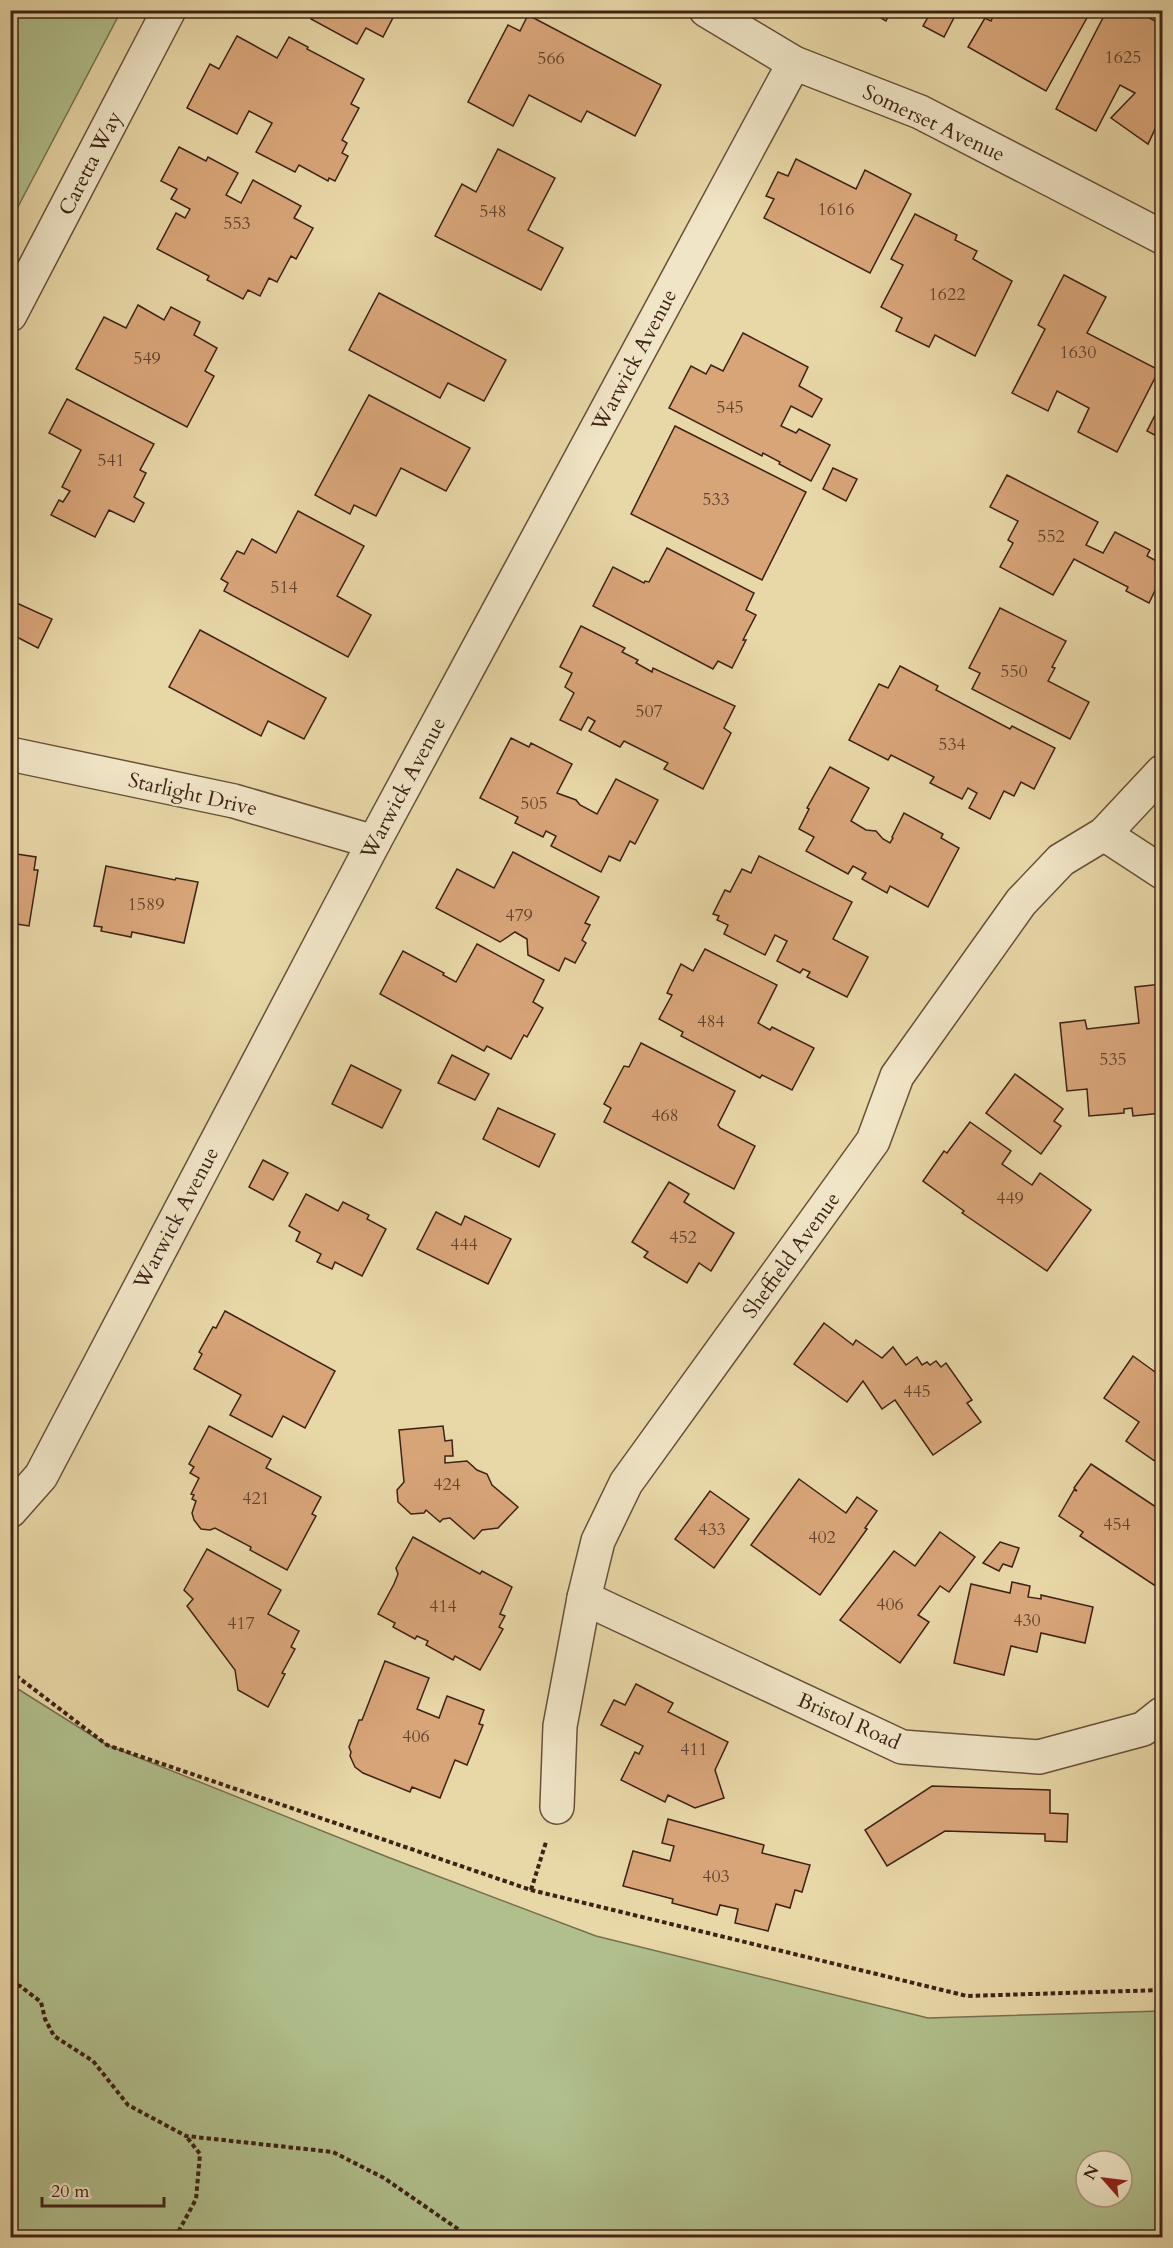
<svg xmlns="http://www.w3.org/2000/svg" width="1173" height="2248" viewBox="0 0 1173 2248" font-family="Cardo,serif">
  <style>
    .green { fill: #b0bf8c; stroke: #777050; stroke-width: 1.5; fill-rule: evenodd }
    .building { fill: #d8a579; stroke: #3e2215; stroke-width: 1.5 }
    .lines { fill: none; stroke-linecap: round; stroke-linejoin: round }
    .minor-casing { stroke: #684f3a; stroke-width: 36 }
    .path { stroke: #3e2215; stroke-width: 4; stroke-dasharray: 4.5 3; stroke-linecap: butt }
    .minor { stroke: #f0e5c6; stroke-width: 33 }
    .labels { text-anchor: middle; stroke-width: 4.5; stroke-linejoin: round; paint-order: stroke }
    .number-label { font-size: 18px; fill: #64432e }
    .street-label { font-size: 21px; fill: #3e2215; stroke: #f0e5c6 }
  </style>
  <rect width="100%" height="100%" fill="#e8d7a7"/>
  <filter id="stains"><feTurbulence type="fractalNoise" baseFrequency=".00333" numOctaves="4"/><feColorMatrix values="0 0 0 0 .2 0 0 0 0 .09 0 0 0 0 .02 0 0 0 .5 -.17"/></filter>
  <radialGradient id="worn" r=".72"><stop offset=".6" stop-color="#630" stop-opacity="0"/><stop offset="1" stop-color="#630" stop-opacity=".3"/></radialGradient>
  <g class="green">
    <polygon points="11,10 121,11 11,220 10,11"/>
    <path d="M10 1684 107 1745 390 1858 596 1936 928 2018 1162 2011V2237H11ZM1086 2161H1122V2197H1086Z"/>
  </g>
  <g class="building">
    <polygon points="306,10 397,10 383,37 366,28 357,44 311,19 314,15"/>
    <polygon points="867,10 891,10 886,21"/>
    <polygon points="932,10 958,10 944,37 923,26"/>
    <polygon points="996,10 1079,10 1088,16 1046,91 968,47 985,18 991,21"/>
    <polygon points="1107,10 1135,10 1157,22 1156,25 1162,28 1162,114 1148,144 1111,118 1135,93 1120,85 1096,131 1056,109"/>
    <polygon points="528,15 661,85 635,136 587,111 581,122 529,95 513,126 468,102 508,25 520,31"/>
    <polygon points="237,36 277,58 289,37 308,47 307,49 364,79 351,104 359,108 342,140 347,143 342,153 348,156 335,181 329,178 328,181 299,165 295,172 256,152 272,123 249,111 237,134 187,108 210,64 219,69"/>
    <polygon points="179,147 206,161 208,157 238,173 226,195 241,203 253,180 301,206 294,218 313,228 296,259 291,256 277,282 269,278 260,296 248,290 243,299 207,280 209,276 157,249 176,213 185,218 190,209 171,199 177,189 161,181"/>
    <polygon points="498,149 555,178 528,230 563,248 541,290 435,236 462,184 476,192"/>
    <polygon points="796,159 856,189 865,170 911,194 870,273 764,218 774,199 766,196 778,172 788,176"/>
    <polygon points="915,214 957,235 955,240 977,251 973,259 1012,281 975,356 935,335 929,347 896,331 902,318 881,307 903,265 891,259"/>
    <polygon points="1064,275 1106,297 1087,333 1159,370 1117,452 1078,432 1089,408 1057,391 1048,411 1012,393 1045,329 1038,325"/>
    <polygon points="379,293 506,360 484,401 448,383 440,398 349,350"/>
    <polygon points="138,305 164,320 171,307 200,322 194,335 217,348 205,371 214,376 187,427 76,369 104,317 126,328"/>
    <polygon points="743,333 808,367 799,386 822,399 812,417 791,406 781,426 796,433 799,429 830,445 811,481 779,464 780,462 763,453 762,456 669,408 691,366 706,374 711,365 723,371"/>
    <polygon points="369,395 470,448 446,491 401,468 376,516 354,505 350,514 315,495"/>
    <polygon points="67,399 154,444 140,470 146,473 134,497 144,503 134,522 109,510 95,537 51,515 59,500 63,502 70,491 62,487 81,450 49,433"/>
    <polygon points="1162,401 1162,439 1147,431"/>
    <polygon points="675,426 806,492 762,580 631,514"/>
    <polygon points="833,468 857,479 846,501 823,489"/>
    <polygon points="1007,475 1098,522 1086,545 1103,553 1115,532 1150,550 1147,556 1162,564 1162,576 1149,603 1126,591 1128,587 1074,559 1053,595 1000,567 1013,543 1008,540 1018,521 990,507"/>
    <polygon points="298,511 364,546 337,596 371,615 348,657 224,591 228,583 221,579 237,551 244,554 252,539 276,553"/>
    <polygon points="667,548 754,593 746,610 756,615 743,640 746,640 732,668 718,661 713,669 593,606 613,567 644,583 645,581 649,582"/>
    <polygon points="10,600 52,619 38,648 15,636 10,645"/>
    <polygon points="1000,608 1066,641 1052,667 1055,668 1048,681 1089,702 1070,739 972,689 980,673 969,668"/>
    <polygon points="581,626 625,648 622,652 638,660 636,663 652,672 653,668 735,706 724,728 731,733 703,789 664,769 668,763 624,741 620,747 589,731 595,721 588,717 581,730 560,720 574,693 565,687 572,673 560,667"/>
    <polygon points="200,630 326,698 304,739 268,721 261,736 169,687"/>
    <polygon points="900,666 938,686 936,690 1010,729 1012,726 1055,748 1034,789 1021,782 1014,796 1004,791 990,819 969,808 977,793 968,788 962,799 930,783 934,777 891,755 888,760 849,740 879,684 888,688"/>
    <polygon points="511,738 529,747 531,743 572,764 557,793 576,800 580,805 597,814 616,779 658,800 635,844 630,841 620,861 609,856 601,872 551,846 556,836 546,831 543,837 515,823 518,817 480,798"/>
    <polygon points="830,767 869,788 851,821 866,830 876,831 883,839 890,843 893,838 892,837 904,813 943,834 941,838 959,848 928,907 890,886 887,893 862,879 866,873 853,866 848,874 806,851 814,837 799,829 809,809 807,808"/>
    <polygon points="513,852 599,897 585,923 590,925 582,940 586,943 575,963 565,958 559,971 528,955 527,939 515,932 500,942 436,908 457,869 494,888"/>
    <polygon points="10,853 36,857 34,870 38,870 29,926 10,923"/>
    <polygon points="759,856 852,902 833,939 868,957 847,997 807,977 810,972 803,969 800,973 777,961 787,941 775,935 765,955 724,934 728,925 717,920 719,916 713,914 725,890 730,892 742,869 751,873"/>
    <polygon points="106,866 175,880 176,878 198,882 184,943 132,932 131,937 101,931 102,927 94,926"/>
    <polygon points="477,944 544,980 533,1002 543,1008 527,1037 524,1035 511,1059 487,1046 484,1051 380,994 403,951 444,973 443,975 456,982"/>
    <polygon points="705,949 777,985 758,1023 770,1030 772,1027 814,1048 792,1090 762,1075 760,1078 681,1036 683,1032 659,1019 672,995 667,993 681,964 693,971"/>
    <polygon points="1162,984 1162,1113 1133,1116 1132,1108 1124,1109 1124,1113 1089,1116 1087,1089 1067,1091 1060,1023 1085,1020 1087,1029 1139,1023 1135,987"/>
    <polygon points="641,1043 735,1091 718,1125 720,1128 755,1146 734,1189 604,1122 611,1108 604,1104 624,1066 629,1067"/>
    <polygon points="452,1055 489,1074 475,1100 438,1083"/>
    <polygon points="351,1065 401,1090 382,1128 332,1104"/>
    <polygon points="1015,1074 1063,1109 1054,1121 1061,1126 1041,1154 986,1113"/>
    <polygon points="498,1108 555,1134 539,1167 483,1139"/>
    <polygon points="970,1122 1011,1151 1002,1164 1032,1185 1040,1173 1091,1210 1047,1271 962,1213 964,1211 923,1181 944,1151 947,1153"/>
    <polygon points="263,1160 288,1173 273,1200 249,1187"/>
    <polygon points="669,1182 689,1194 684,1202 734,1233 711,1271 699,1263 687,1283 644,1257 648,1252 632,1242"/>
    <polygon points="306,1194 338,1211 343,1202 369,1215 367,1219 386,1229 362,1276 335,1262 332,1269 317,1262 321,1254 296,1241 300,1232 289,1226"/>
    <polygon points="436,1212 461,1225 465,1216 511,1239 488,1284 417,1249"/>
    <polygon points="225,1311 335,1371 305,1428 283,1416 272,1437 230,1415 241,1395 194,1369 202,1354 199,1352 213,1327 216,1328"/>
    <polygon points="824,1323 853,1345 856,1340 882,1358 893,1347 906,1365 917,1357 922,1365 927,1362 930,1365 936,1361 941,1367 946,1363 972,1400 967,1403 981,1422 933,1455 895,1400 882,1409 863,1381 847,1402 794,1364"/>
    <polygon points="1133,1356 1162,1377 1161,1405 1162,1406 1162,1466 1126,1441 1139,1422 1104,1398"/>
    <polygon points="209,1426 271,1459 266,1468 321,1497 312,1514 316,1516 287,1570 250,1550 251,1547 215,1528 210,1530 201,1529 194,1520 192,1513 196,1501 192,1499 194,1495 191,1494 199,1478 190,1473 194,1467 189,1464"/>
    <polygon points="443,1426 445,1441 452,1440 453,1456 445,1456 445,1463 467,1461 477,1470 487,1474 492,1485 518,1507 498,1528 482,1530 474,1539 450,1518 443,1519 440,1522 426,1510 424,1513 411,1514 398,1502 397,1490 404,1482 399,1430"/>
    <polygon points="1091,1464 1162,1511 1162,1579 1157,1587 1080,1536 1083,1532 1059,1516 1074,1490 1077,1491 1074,1488"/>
    <polygon points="799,1479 846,1513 857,1497 877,1511 865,1528 867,1529 820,1595 751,1545"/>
    <polygon points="710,1491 749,1519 714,1568 675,1539"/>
    <polygon points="940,1532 975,1557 949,1592 940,1586 918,1615 929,1622 900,1663 840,1620 894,1551 915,1566"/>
    <polygon points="413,1537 480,1574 482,1571 512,1587 500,1614 505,1616 499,1627 503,1629 480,1670 455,1656 453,1660 426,1645 428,1641 417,1636 415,1639 393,1627 395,1623 378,1614 394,1584 398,1574 396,1568"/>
    <polygon points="1000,1542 1019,1548 1012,1567 1003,1564 999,1571 983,1563"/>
    <polygon points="207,1549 281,1590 268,1614 299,1631 291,1647 295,1649 282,1673 285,1674 268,1707 238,1690 235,1670 187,1606 193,1599 184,1590"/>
    <polygon points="1012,1582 1030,1586 1028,1597 1041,1599 1041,1595 1093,1607 1085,1643 1041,1633 1037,1652 1011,1646 1004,1675 954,1663 971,1584 1010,1593"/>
    <polygon points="385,1661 429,1678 417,1709 439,1718 447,1696 484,1710 479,1724 483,1725 467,1765 455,1760 440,1798 412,1787 410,1792 363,1773 355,1767 350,1756 351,1752 349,1747 359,1720 362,1720"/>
    <polygon points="636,1684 673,1703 668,1712 728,1742 715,1770 724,1798 695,1808 668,1795 665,1802 621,1780 635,1752 639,1754 643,1746 601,1725 614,1700 625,1705"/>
    <polygon points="932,1786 1050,1790 1050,1813 1068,1814 1067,1842 1045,1841 1045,1834 945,1831 887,1866 865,1830"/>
    <polygon points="668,1819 764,1845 762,1853 810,1865 802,1892 795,1890 790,1908 776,1904 768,1931 735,1923 738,1909 720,1905 717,1915 672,1903 673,1899 623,1886 633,1851 670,1861 674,1846 662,1843"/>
  </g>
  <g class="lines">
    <defs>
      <g id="minor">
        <polyline points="706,10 794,63 920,112 1162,237"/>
        <polyline points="10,315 169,10"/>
        <polyline points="10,754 234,801 374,842"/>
        <polyline points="1104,834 1162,872"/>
        <polyline points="10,1511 41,1476 374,842 794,63"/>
        <polyline points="584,1598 902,1747 1039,1757 1143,1729 1162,1714"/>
        <polyline points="557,1807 560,1726 584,1598 598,1541 626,1483 873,1141 897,1076 1021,902 1061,860 1104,834 1162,772"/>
      </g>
    </defs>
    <use href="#minor" class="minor-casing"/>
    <g class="path">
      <polyline points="10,1671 107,1745 531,1890 967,1996 1162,1990"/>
      <polyline points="531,1890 546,1842"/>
      <polyline points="10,1983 20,1986 41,2002 45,2019 54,2036 93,2061 128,2105 186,2136 333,2152 384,2178 471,2238"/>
      <polyline points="175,2238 196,2199 200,2154 186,2136"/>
    </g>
    <use href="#minor" class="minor"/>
  </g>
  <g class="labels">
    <g class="number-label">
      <text x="1123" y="63">1625</text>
      <text x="551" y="64">566</text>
      <text x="836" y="215">1616</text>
      <text x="493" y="217">548</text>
      <text x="237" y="229">553</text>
      <text x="947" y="300">1622</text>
      <text x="1078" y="358">1630</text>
      <text x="147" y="364">549</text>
      <text x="730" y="413">545</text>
      <text x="111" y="466">541</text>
      <text x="716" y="505">533</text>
      <text x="1051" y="542">552</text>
      <text x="284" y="593">514</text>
      <text x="1014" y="677">550</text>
      <text x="649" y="717">507</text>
      <text x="952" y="750">534</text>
      <text x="534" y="809">505</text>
      <text x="146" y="910">1589</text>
      <text x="519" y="921">479</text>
      <text x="711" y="1027">484</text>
      <text x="1113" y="1065">535</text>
      <text x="665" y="1121">468</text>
      <text x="1010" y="1204">449</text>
      <text x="683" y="1243">452</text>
      <text x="464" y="1250">444</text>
      <text x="917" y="1397">445</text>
      <text x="447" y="1490">424</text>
      <text x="256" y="1504">421</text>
      <text x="1117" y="1530">454</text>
      <text x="712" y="1535">433</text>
      <text x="822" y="1543">402</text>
      <text x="890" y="1610">406</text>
      <text x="443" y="1612">414</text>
      <text x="1027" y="1626">430</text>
      <text x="241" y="1629">417</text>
      <text x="416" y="1742">406</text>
      <text x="694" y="1755">411</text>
      <text x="716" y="1882">403</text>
    </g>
    <g class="street-label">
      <text transform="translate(934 123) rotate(25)" y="7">Somerset Avenue</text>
      <text transform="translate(90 163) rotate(-63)" y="7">Caretta Way</text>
      <text transform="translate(634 360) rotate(-62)" y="7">Warwick Avenue</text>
      <text transform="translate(403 788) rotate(-62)" y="7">Warwick Avenue</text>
      <text transform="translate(193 794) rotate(13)" y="7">Starlight Drive</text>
      <text transform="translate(176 1218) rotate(-62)" y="7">Warwick Avenue</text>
      <text transform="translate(791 1255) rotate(-54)" y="7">Sheffield Avenue</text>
      <text transform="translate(849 1721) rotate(24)" y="7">Bristol Road</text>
    </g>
  </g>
  <rect width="1173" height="2248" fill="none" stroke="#e8d7a7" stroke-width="36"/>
  <rect x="12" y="12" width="1149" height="2224" fill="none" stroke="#3e2215" stroke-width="3"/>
  <rect x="18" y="18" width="1137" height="2212" fill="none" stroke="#3e2215" stroke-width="1.5"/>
  <g transform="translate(1104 2179) rotate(298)"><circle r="28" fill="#f0e5c6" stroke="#a9977f" stroke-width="1.5"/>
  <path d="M0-4.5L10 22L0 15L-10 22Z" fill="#8f2418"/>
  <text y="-9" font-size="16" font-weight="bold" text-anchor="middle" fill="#3e2215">N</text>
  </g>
  <path d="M42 2197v9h122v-9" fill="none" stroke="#3e2215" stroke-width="3"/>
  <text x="51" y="2197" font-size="18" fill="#3e2215" stroke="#f0e5c6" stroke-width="4.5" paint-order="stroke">20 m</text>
  <rect width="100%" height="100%" filter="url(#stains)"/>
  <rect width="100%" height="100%" fill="url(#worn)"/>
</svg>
